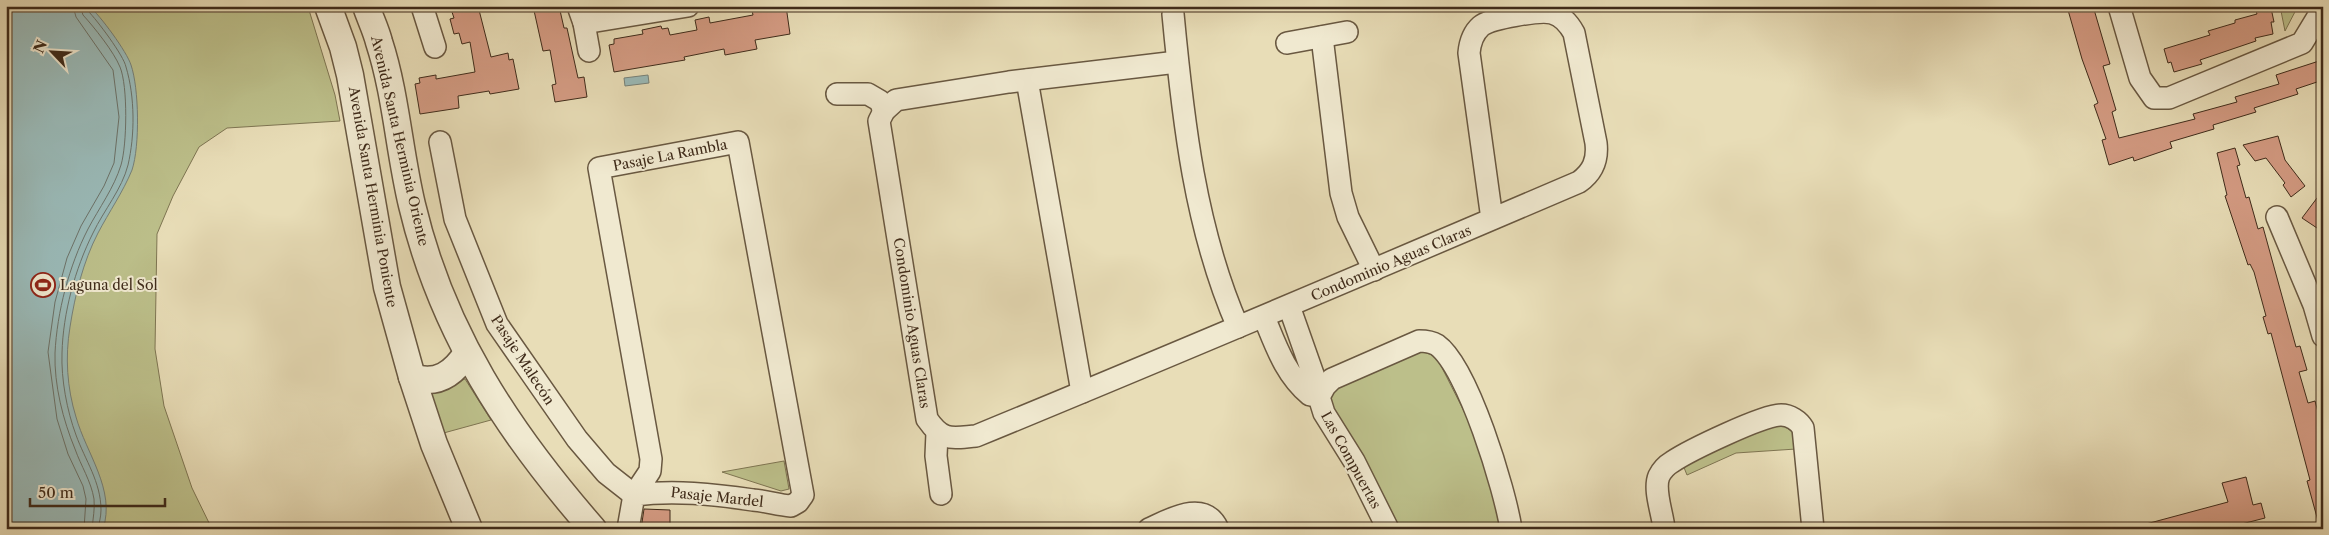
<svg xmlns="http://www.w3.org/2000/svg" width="2329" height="535" viewBox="0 0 2329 535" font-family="'Libre Caslon Text',serif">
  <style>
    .green { fill: #bcbf8a; stroke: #7e7552 }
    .water { fill: #9abab8; stroke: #768179 }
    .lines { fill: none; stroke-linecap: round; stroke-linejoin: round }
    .shore { stroke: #6c7269; stroke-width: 1 }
    .building { fill: #d49b83; stroke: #3f2b1a }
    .minor-casing { stroke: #695841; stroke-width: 24 }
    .tertiary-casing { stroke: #695841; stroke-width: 29 }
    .minor { stroke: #f0e9d0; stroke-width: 21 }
    .tertiary { stroke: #f0e9d0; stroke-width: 26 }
    .labels { text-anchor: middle; stroke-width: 4; stroke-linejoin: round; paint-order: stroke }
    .street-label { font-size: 14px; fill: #3f2b1a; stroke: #f0e9d0 }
    .poi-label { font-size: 14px; fill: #3f2b1a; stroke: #f0e9d0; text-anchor: start }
  </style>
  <rect width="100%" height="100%" fill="#e8ddb7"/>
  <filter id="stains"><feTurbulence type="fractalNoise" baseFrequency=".004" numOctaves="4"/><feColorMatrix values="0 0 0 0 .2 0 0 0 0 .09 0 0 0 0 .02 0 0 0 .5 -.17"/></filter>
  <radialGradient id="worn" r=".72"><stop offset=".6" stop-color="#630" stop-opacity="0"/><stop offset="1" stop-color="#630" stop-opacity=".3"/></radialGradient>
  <g class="green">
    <polygon points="6,6 306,6 309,10 335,95 340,121 227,128 199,147 173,196 157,234 155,349 164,406 192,488 212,529 6,529"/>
    <polygon points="2280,6 2298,6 2285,31"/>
    <polygon points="1419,351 1436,356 1472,427 1496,505 1500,529 1398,529 1366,462 1345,426 1330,405 1329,393 1332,389"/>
    <polygon points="465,379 491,420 440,434 427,395"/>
    <polygon points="1774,424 1784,426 1794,433 1796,449 1736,453 1687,475 1683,465"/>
    <polygon points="784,461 789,489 781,491 722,472"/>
  </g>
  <g class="water">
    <path d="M6 6H89C100 15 127 52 131 65 139 88 140 146 132 170 123 192 109 212 98 233 83 262 75 295 70 327 65 357 67 388 76 417 86 453 116 490 103 529H6Z"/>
    <polygon points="648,75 649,83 625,86 624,78"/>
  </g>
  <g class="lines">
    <g class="shore">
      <polyline points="73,6 76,17 113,70 119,117 114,163 104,186 81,226 67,258 55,302 48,352 57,419 68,454 83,486 86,499 84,529"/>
      <path d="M80 6 83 15C94 27 114 52 120 67 128 86 127 145 121 165 114 188 99 208 88 229 69 266 57 312 55 353 54 385 63 420 75 449 81 466 91 481 94 499 95 509 93 518 92 529"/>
      <path d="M87 6 88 11C97 20 124 56 126 67 135 97 135 135 128 165 122 189 104 210 93 233 75 269 63 313 62 353 61 379 67 411 76 435 85 460 101 482 101 510 101 517 99 523 98 529"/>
    </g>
  </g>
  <g class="building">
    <polygon points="450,6 478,6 491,57 508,53 509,60 513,59 519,89 490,94 489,91 458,96 459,108 420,114 415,84 420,83 419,78 436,75 436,79 475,72 470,42 462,44 459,33 454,34 450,19 454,18"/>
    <polygon points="533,6 559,6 564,28 567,28 578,78 584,77 587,97 555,102 552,85 556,84 550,50 543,51"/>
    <polygon points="751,6 786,6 790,34 755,40 757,49 725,55 724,49 684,57 685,60 614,72 609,45 614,44 614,39 643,34 642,30 661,26 662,29 668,28 670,35 697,30 695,20 709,17 710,23 753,15"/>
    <polygon points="2082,6 2093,6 2110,64 2103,66 2116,110 2112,112 2119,138 2195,119 2193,114 2237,102 2235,97 2279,84 2276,75 2319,61 2323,80 2296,89 2298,94 2254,108 2256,112 2213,125 2214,129 2170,142 2172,148 2134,161 2133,157 2109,165 2102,140 2106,139 2094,105 2098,103 2082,59 2068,10"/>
    <polygon points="2271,8 2274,22 2271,22 2273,34 2255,38 2256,41 2200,60 2202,64 2174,72 2171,62 2168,63 2164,49 2210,35 2208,31 2235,23 2235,20 2257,14 2256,11"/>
    <polygon points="2278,136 2285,160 2305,186 2291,197 2283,185 2285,183 2266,158 2255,161 2243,145"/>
    <polygon points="2235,148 2240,165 2237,166 2246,198 2249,197 2258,229 2263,227 2296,347 2300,346 2307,370 2299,372 2308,403 2315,401 2323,431 2323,520 2318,521 2307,481 2310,480 2271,333 2268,334 2263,317 2266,316 2254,272 2250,264 2248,265 2225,196 2227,195 2217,153"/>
    <polygon points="2323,190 2323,220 2317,228 2302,218"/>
    <polygon points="2246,477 2253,505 2261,503 2265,518 2222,529 2146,529 2146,524 2228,502 2222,483"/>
    <polygon points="644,509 670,510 670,529 641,529"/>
  </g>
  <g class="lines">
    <defs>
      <g id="minor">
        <polyline points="422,6 435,47"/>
        <polyline points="578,6 584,23 589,51"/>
        <polyline points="2119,6 2140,78 2154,98 2169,98 2302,43 2319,15 2320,6"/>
        <path d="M1173 14C1183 120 1195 229 1238 327"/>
        <polyline points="584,23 688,6"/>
        <polyline points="1322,37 1341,193 1348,217 1374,270"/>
        <polyline points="1287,43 1347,32"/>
        <path d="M1177 62 1009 82 896 100 884 111 879 121 927 419C943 442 951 438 976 436 1178 353 1378 268 1579 182 1593 172 1598 160 1596 143L1574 33C1569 24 1563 16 1552 13 1540 10 1491 18 1481 26 1473 33 1470 42 1469 53L1492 219"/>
        <polyline points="1027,80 1082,392"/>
        <polyline points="837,94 868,94 880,101 884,111"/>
        <polyline points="440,142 455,219 497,324 577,439 606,473 634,495"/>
        <polyline points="2277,217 2314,305 2323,336"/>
        <path d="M1264 317C1276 346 1285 374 1310 395L1320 394 1289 306"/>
        <polyline points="937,433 936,456 941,494"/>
        <path d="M628 529 634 495 650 471 651 459 599 168 738 142 803 495 798 502 791 506C778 505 766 501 753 500 713 494 674 490 634 495"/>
        <path d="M1149 529C1171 519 1204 499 1218 529"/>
        <path d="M1388 529 1354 461 1324 413 1319 397 1325 386 1332 379 1419 341C1425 341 1432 342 1437 345 1468 367 1505 490 1511 529"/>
        <path d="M1664 529C1663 514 1653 490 1659 476 1662 470 1667 465 1672 462 1690 450 1763 415 1781 415 1790 415 1799 421 1803 428L1813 529"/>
      </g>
      <g id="tertiary">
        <polyline points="328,6 343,47 350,75 387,287 412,377 434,444 469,529"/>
        <path d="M366 6C370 18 376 30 379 42 396 94 399 151 412 205 442 332 508 432 593 529"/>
        <path d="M412 377C437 386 454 373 467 353"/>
      </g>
    </defs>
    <use href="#minor" class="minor-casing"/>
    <use href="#tertiary" class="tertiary-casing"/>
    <use href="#minor" class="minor"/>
    <use href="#tertiary" class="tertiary"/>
  </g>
  <defs>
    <symbol id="stadium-ring" viewBox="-11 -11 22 22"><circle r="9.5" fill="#f0e9d0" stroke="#8f2418" stroke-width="1.5"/><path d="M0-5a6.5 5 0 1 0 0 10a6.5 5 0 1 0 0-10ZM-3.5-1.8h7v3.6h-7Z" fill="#8f2418"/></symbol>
  </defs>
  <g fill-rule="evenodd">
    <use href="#stadium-ring" x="29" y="271" width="28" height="28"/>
  </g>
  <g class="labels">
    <g class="street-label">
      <text transform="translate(400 141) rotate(77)" y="5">Avenida Santa Herminia Oriente</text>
      <text transform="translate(670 155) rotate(-11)" y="5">Pasaje La Rambla</text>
      <text transform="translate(373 197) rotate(80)" y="5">Avenida Santa Herminia Poniente</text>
      <text transform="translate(1391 263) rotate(-23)" y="5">Condominio Aguas Claras</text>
      <text transform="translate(912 323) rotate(81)" y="5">Condominio Aguas Claras</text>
      <text transform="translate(523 360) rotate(57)" y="5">Pasaje Malecón</text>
      <text transform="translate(1351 460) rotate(61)" y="5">Las Compuertas</text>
      <text transform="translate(717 497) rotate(6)" y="5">Pasaje Mardel</text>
    </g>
    <g class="poi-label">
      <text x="60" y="290">Laguna del Sol</text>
    </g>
  </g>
  <rect width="2329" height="535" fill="none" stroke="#e8ddb7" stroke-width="25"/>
  <rect x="8" y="8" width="2314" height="520" fill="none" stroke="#3f2b1a" stroke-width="2.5"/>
  <rect x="12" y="12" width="2304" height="510" fill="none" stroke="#3f2b1a"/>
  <g transform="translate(52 52) rotate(295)" stroke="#f0e9d0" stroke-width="4" paint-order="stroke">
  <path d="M0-4L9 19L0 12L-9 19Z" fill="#3f2b1a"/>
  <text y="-8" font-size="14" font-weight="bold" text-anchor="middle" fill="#3f2b1a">N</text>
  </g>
  <path d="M30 498v8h135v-8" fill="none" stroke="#3f2b1a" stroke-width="2.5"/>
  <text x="38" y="498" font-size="15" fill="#3f2b1a" stroke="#f0e9d0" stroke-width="4" paint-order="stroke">50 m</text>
  <rect width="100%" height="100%" filter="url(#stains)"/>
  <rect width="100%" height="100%" fill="url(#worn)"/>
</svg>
